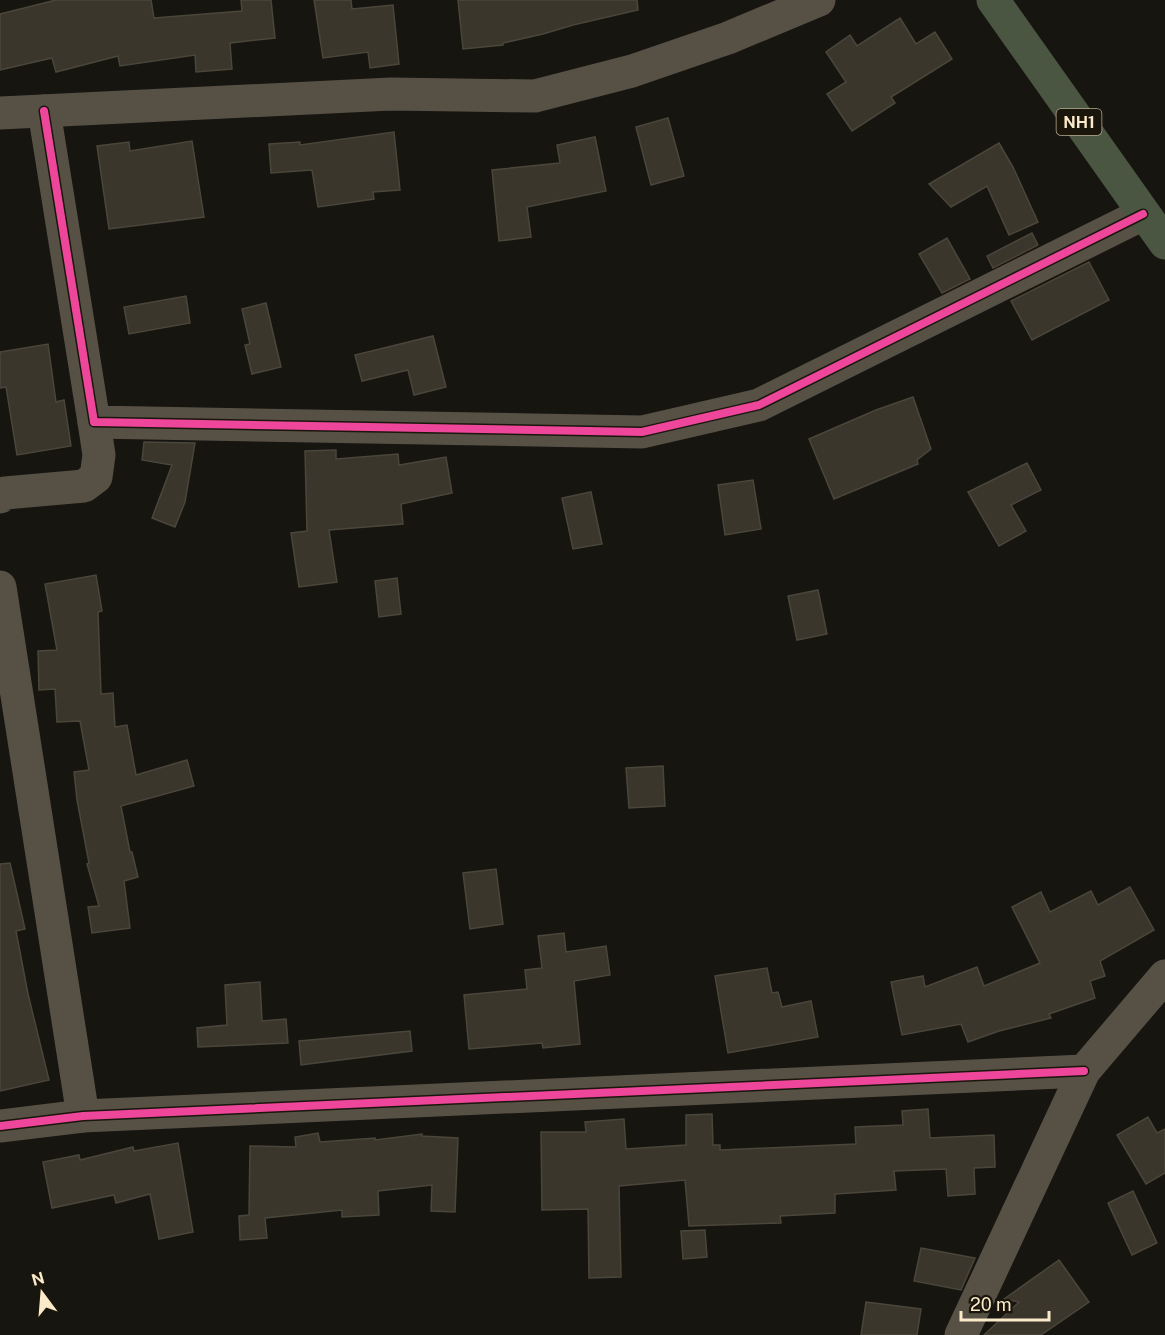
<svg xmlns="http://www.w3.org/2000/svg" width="1165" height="1335" viewBox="0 0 1165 1335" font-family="'Public Sans',sans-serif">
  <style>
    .building { fill: #3a362c; stroke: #4b463a; stroke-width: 1.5 }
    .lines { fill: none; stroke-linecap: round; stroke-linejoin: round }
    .minor { stroke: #575045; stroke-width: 33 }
    .highway { stroke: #4b5642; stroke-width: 33 }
    .cycleway-casing { stroke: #1a160c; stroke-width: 11 }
    .cycleway { stroke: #ed469a; stroke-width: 8 }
    .labels { text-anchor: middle; stroke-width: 5; stroke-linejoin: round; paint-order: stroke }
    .shield { fill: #1a160c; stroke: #b8aa90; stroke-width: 1.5 }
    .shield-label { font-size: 16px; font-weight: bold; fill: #fbeac9 }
  </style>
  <rect width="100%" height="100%" fill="#161510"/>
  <g class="building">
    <polygon points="56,0 151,0 154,18 242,11 241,0 271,0 275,38 230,43 232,69 196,72 195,55 120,66 118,56 56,72 52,58 0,70 0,14"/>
    <polygon points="314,0 351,0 352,9 393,5 399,64 370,68 368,52 323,58"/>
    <polygon points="458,0 637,0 638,10 573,25 543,34 503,43 503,45 463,49"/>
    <polygon points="900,18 916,44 935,32 952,59 891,97 895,103 852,131 827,94 846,82 826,52 850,35 857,46"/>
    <polygon points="668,118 684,176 651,185 636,127"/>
    <polygon points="394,132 400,190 373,192 374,199 318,207 312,170 271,173 269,144 300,142 300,145"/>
    <polygon points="595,137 606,191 527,207 531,237 499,241 492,170 560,163 557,145"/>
    <polygon points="192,141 204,217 109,229 97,146 129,142 130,151"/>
    <polygon points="999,143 1013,167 1038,222 1009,235 987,186 951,207 929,184"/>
    <polygon points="1032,233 1038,245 993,268 987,256"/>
    <polygon points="947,238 970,279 942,293 919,254"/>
    <polygon points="1089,262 1109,300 1032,340 1011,301"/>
    <polygon points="186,296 190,323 129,334 124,307"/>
    <polygon points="266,303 281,367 252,374 245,345 250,344 242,309"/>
    <polygon points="433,336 446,387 414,395 408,370 362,381 355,355"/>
    <polygon points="48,344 56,402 64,400 71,446 17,455 6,387 0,388 0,352"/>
    <polygon points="913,397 931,449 917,460 918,464 834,499 809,439 876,410"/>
    <polygon points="144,442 195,443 185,502 175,527 152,518 172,465 142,460"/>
    <polygon points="336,450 336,459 398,454 399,465 446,457 452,493 401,504 403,524 329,530 337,582 299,587 291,533 307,531 305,451"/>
    <polygon points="1027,463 1041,490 1011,505 1026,531 999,546 968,492"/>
    <polygon points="753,480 761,529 725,535 718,485"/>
    <polygon points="591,492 602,544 573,549 562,498"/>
    <polygon points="96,575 102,611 98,612 101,694 113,693 115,727 127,725 136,775 187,760 194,786 121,806 130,852 132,852 138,877 124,881 130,928 92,933 88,907 99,906 87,864 89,863 77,800 74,772 89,770 80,721 57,722 55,689 39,690 38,651 57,650 45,584"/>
    <polygon points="397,578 401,614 379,617 375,581"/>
    <polygon points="818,590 827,634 797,640 788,596"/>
    <polygon points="663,766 665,806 629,808 626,768"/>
    <polygon points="10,863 25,929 16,931 28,994 49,1080 0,1091 0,864"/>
    <polygon points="496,869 503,924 470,929 463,873"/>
    <polygon points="1130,887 1154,930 1100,961 1105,976 1090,981 1095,998 1049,1014 1051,1018 999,1031 968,1042 961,1024 902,1035 891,982 923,976 925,987 977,967 984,986 1040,963 1012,907 1041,892 1050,912 1091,891 1098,905"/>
    <polygon points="564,933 566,952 606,946 610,975 574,981 580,1044 543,1048 542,1043 469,1049 464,995 527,989 525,970 542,968 538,936"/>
    <polygon points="767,968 772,993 778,992 782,1007 811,1001 818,1037 728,1053 715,976"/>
    <polygon points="260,982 262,1021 286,1019 288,1043 198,1047 197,1028 227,1025 225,985"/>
    <polygon points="410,1031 412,1051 301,1065 299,1041"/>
    <polygon points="928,1109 930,1138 994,1135 995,1167 974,1168 975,1194 948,1196 946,1169 894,1171 896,1190 835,1194 835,1213 780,1216 781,1223 689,1226 685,1180 619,1186 621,1277 589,1278 588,1209 542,1210 541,1132 586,1132 585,1122 624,1119 626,1149 686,1145 686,1115 712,1114 713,1145 720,1145 720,1150 856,1144 855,1127 903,1125 902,1111"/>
    <polygon points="1148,1117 1157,1133 1165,1129 1165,1173 1146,1184 1117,1135"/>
    <polygon points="318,1133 320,1142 375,1138 375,1140 422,1134 422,1136 458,1138 455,1212 431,1211 432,1185 378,1191 379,1215 342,1217 342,1210 265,1218 267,1238 240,1240 239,1216 249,1215 250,1146 296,1147 295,1137"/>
    <polygon points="178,1143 193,1232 159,1239 150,1194 116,1203 114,1195 52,1208 43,1162 79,1155 80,1160 133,1147 134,1151"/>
    <polygon points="1133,1191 1157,1243 1132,1255 1108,1203"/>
    <polygon points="705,1230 707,1257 683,1259 681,1231"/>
    <polygon points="921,1248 975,1258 961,1290 914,1281"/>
    <polygon points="1059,1260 1089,1302 1041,1335 984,1335 1019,1302 1004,1299"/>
    <polygon points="866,1302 921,1309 917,1335 861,1335"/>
  </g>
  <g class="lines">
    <g class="minor">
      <polyline points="44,111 94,422 642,432 759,405 1143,214"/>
      <polyline points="0,113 391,94 535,96 632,71 728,38 819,0"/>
      <polyline points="0,497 5,493 84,486 96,477 99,455 94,422"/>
      <polyline points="0,587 83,1116"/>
      <polyline points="0,1126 83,1116 1084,1071"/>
      <polyline points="961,1335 1084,1071 1165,976"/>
    </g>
    <polyline class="highway" points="993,0 1165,243"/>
    <defs>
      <g id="cycleway">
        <polyline points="44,111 94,422 642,432 759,405 1143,214"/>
        <polyline points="0,1126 83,1116 1084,1071"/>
      </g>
    </defs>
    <use href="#cycleway" class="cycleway-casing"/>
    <use href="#cycleway" class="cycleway"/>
  </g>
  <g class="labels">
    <rect class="shield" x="1056.5" y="109" width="45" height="26" rx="4.5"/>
    <g class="shield-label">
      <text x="1079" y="128">NH1</text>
    </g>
  </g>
  <g transform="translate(42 1293) rotate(344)" stroke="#1a160c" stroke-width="4.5" paint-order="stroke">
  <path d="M0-4.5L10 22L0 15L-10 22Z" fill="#fbeac9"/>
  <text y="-9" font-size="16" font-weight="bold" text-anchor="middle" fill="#fbeac9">N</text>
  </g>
  <path d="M961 1311v9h88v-9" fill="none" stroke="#fbeac9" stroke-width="3"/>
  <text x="970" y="1311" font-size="18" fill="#fbeac9" stroke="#1a160c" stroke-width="4.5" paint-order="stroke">20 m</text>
</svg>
